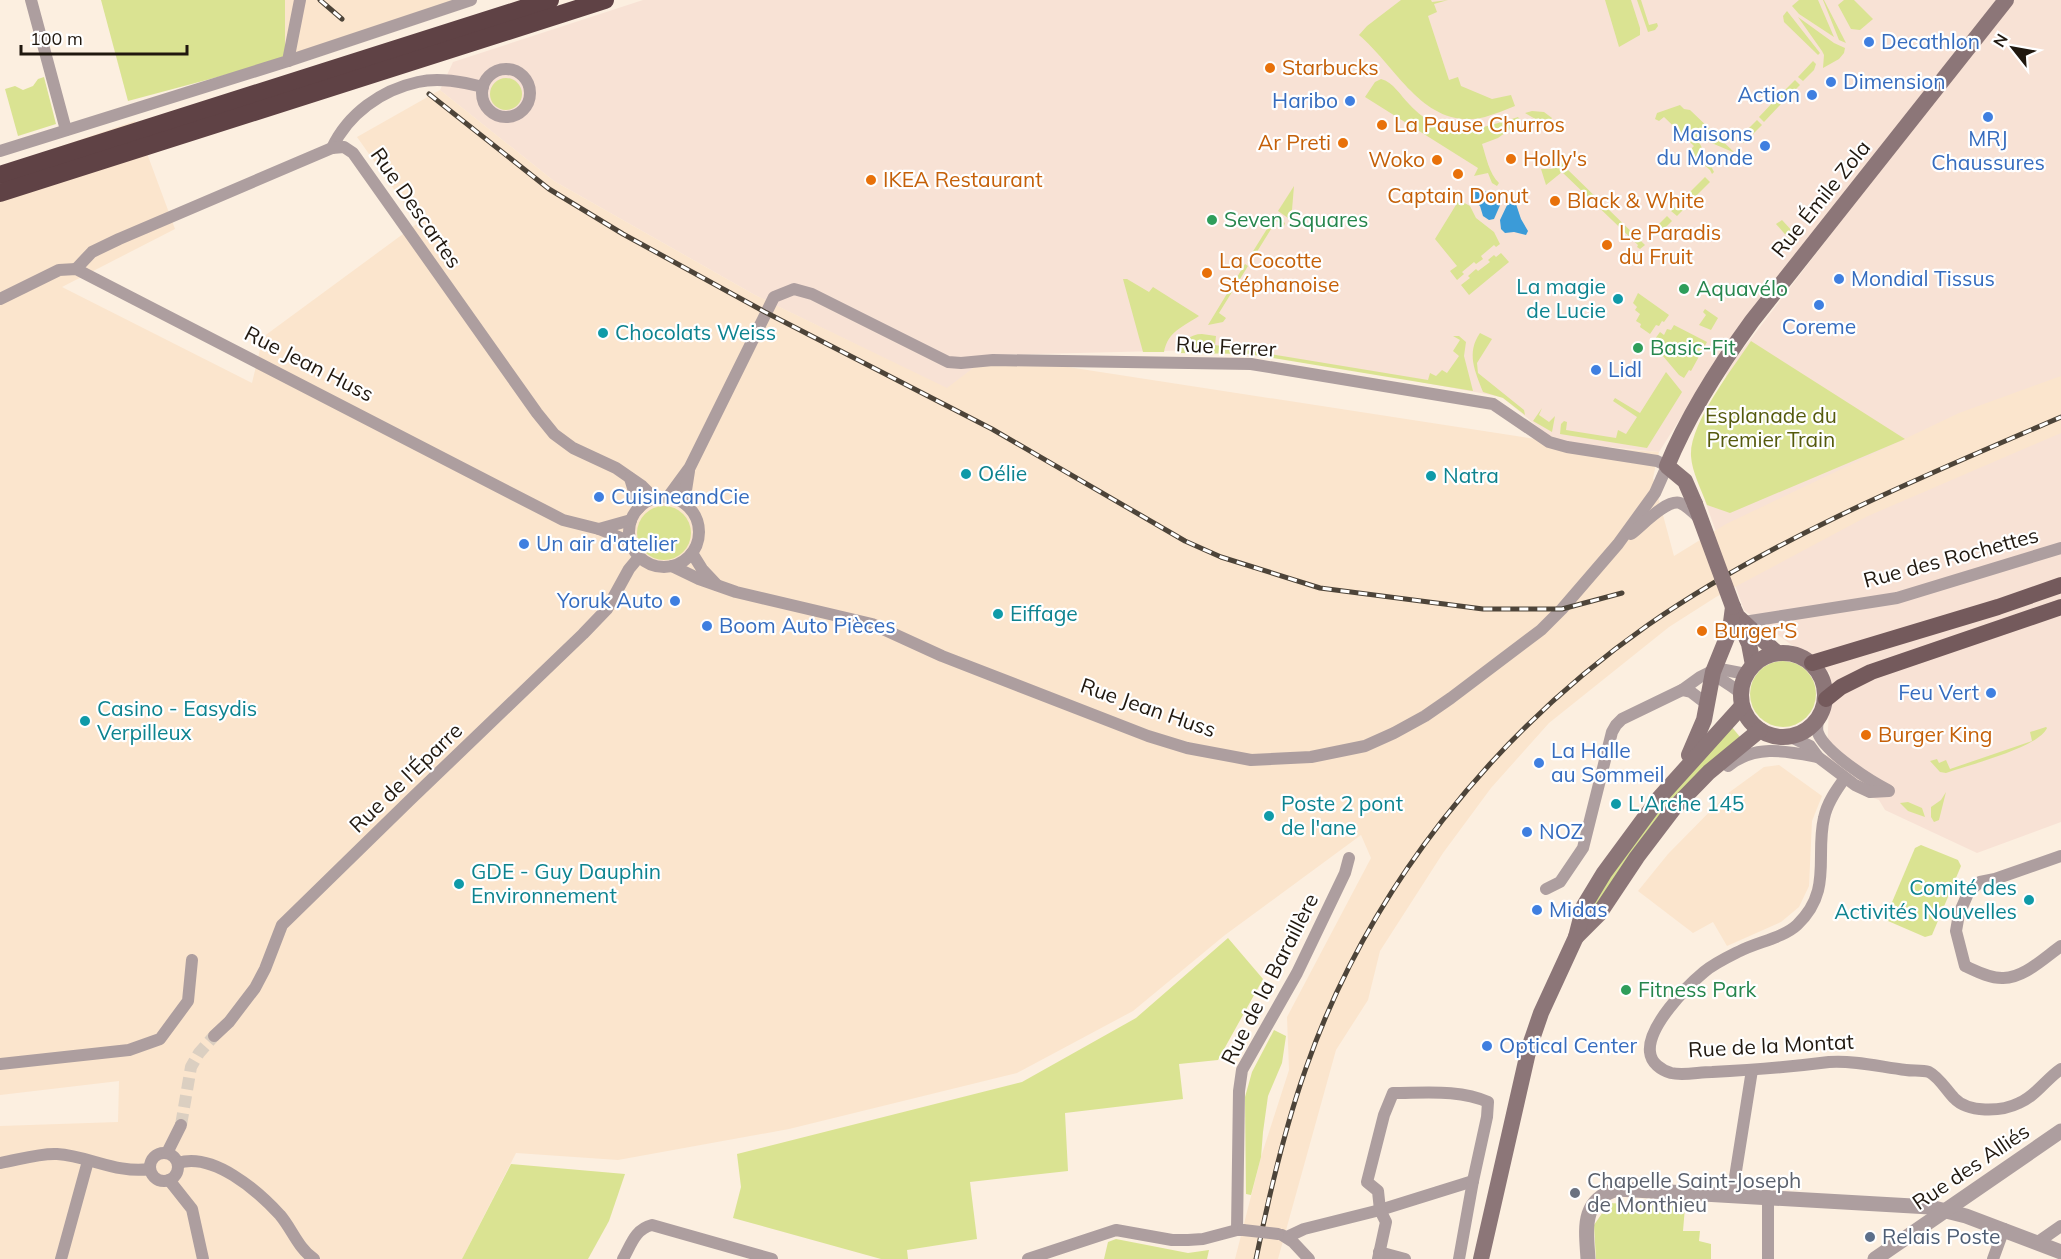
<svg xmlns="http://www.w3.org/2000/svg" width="2061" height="1259" viewBox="0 0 2061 1259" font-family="Mulish,sans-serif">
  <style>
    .commercial { fill: #f8e2d5 }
    .built { fill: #fbe5cd }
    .green { fill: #dae392 }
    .water { fill: #3b9bd8 }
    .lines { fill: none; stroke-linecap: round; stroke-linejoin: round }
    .minor-tunnel { stroke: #dbcfc1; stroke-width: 12; stroke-dasharray: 12 6; stroke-linecap: butt }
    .minor { stroke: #ad9e9f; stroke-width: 12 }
    .tertiary { stroke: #ad9e9f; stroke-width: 15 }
    .secondary { stroke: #8c7678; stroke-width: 16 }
    .primary { stroke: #745a5c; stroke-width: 16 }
    .motorway { stroke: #5f4245; stroke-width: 18 }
    .rail-casing { stroke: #4d4439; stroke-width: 5 }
    .rail { stroke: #fff; stroke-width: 3; stroke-dasharray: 9; stroke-linecap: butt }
    .minor-bridge { stroke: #ad9e9f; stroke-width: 12 }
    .secondary-bridge { stroke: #8c7678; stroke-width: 16 }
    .shop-dot { fill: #3f7fe0; stroke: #fff; stroke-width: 2 }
    .food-dot { fill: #e8710a; stroke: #fff; stroke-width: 2 }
    .leisure-dot { fill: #2e9e5b; stroke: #fff; stroke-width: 2 }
    .culture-dot { fill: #0f9aa8; stroke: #fff; stroke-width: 2 }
    .worship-dot { fill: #6b7280; stroke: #fff; stroke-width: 2 }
    .service-dot { fill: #5c6f8a; stroke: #fff; stroke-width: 2 }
    .labels { text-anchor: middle; stroke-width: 4.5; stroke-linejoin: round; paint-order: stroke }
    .shop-label { font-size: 21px; fill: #366cbe; stroke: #fff; text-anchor: start }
    .food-label { font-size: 21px; fill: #c56008; stroke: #fff; text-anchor: start }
    .street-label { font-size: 21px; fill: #20180f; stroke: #fff }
    .leisure-label { font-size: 21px; fill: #27864d; stroke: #fff; text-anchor: start }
    .culture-label { font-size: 21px; fill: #0d838f; stroke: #fff; text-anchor: start }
    .park-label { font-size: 21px; fill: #555a0d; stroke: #fff }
    .worship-label { font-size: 21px; fill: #5b616d; stroke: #fff; text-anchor: start }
    .service-label { font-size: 21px; fill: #4e5e75; stroke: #fff; text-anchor: start }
  </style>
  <rect width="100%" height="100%" fill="#fcefe0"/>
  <g class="commercial">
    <polygon points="643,0 1996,0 1737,329 1659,452 1556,442 1502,397 1242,349 990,355 947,389 755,295 554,181 440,90 453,62"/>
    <polygon points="2010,0 2061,0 2061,822 1977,853 1885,810 1879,800 1856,792 1827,759 1830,673 1744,610 1705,501 1727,370"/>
  </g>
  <g class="built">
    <polygon points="285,0 477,0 285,59"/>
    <polygon points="440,90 554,181 755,295 947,388 990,355 1588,447 1659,452 1653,478 1674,556 1726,524 1959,413 2061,376 2061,433 1868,516 1716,597 1669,627 1549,723 1491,788 1443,853 1380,951 1368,1000 1336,1050 1278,1259 1235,1259 1261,1157 1289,1070 1287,1017 1371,858 1361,835 1225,935 1133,1011 1017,1073 789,1129 618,1160 516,1153 462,1259 0,1259 0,1126 118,1122 119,1081 0,1095 0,167 135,121 175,229 62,287 252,383 263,337 418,223 357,137"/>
    <polygon points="1779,765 1822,796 1812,821 1809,886 1799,907 1781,922 1727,946 1713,922 1693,933 1638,891 1668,854 1727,794 1764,767"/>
  </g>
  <g class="green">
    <polygon points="101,0 285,0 285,59 128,101"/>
    <path d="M1401 0H1431L1432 2 1448 0 1434 4 1437 12 1428 16 1449 80 1458 77 1461 86 1492 99 1511 95 1515 106C1505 110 1495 114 1485 117 1425 132 1397 67 1359 35L1367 26Z"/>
    <polygon points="1605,0 1631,0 1640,28 1640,35 1619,47"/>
    <polygon points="1637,0 1641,0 1649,25 1657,23 1658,26 1655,30 1648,32"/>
    <polygon points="1799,0 1818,0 1834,37 1799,14 1792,6"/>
    <polygon points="1823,0 1824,0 1846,43 1839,40"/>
    <polygon points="1844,0 1854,0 1873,19 1860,30 1851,29 1838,5"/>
    <polygon points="1787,11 1820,53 1818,55 1784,22 1783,16"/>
    <polygon points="1798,17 1834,43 1845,48 1844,53 1839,59 1823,68 1824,55 1822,51"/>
    <polygon points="1813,61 1816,64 1814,70 1803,81 1798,77"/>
    <polygon points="44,77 56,124 18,136 5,89 15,86 23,90 33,86 38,79"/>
    <circle cx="506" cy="94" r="16"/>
    <path d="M1381 79C1393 82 1401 96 1409 104 1444 142 1476 130 1518 117L1521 121 1498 138 1482 144C1486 156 1489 174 1499 183L1497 186 1492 183 1488 173 1474 176 1478 168 1365 97 1375 82Z"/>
    <polygon points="1795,80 1800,85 1784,101 1779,96"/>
    <polygon points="1776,99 1781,104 1764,122 1759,117"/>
    <polygon points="1680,105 1684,109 1690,110 1711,130 1699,142 1714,172 1712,174 1710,170 1689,151 1694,146 1664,117 1659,121 1655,119 1657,113"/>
    <polygon points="1532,111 1544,112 1552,118 1549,122 1544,119 1542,120 1538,118 1537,120 1525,113"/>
    <polygon points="1757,120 1762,125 1744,143 1739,138"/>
    <polygon points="1715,134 1735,153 1707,141"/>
    <polygon points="1563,158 1567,162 1564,166 1645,245 1640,249 1637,247 1638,245 1562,172 1546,185 1541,169 1552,169"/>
    <polygon points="1705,177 1710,182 1695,197 1690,192"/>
    <polygon points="1294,186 1292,210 1288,218 1278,211"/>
    <polygon points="1686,196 1692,201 1677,216 1671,211"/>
    <polygon points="1459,200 1470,206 1476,218 1494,232 1500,244 1496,247 1494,245 1481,256 1483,259 1476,264 1474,262 1462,272 1464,274 1457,280 1450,271 1457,266 1435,239"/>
    <polygon points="1275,216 1285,223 1284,226 1276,221 1250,263 1247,261"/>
    <polygon points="1667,216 1672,221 1657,236 1653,230"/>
    <polygon points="1782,220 1794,233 1791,241 1776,224"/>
    <polygon points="1501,253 1509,262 1469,295 1461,285 1470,278 1468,276 1476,269 1478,271 1490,262 1488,260 1494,255 1496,257"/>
    <polygon points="1245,264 1248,266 1219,313 1226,318 1223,322 1208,325"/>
    <path d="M1123 279H1127L1149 292 1153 287 1199 316C1183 327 1168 331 1164 352H1143Z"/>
    <polygon points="1638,293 1669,315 1664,322 1662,321 1659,326 1656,325 1650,334 1640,327 1641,324 1636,321 1640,314 1635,310 1637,307 1633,303"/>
    <polygon points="1705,309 1718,318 1711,330 1699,325 1706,315 1703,312"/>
    <polygon points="1674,325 1707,342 1691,371 1689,370 1684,378 1679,375 1652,343 1660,332 1664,335 1667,329 1671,330"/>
    <path d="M1480 333 1492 339 1477 363 1478 373 1524 410 1525 415 1503 398 1483 392C1475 371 1466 353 1480 333Z"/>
    <path d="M1202 334 1216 336 1215 345 1428 380 1430 373 1436 376 1442 370 1447 373 1459 356 1453 351 1460 340 1453 336H1459L1466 342 1464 356 1473 391 1248 354 1179 353C1182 342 1190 334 1202 334Z"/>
    <path d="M1751 341 1905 439 1730 513 1707 505C1701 489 1692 472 1691 456 1689 424 1733 368 1751 341Z"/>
    <polygon points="1666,372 1682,392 1647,448 1560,434 1561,424 1564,421 1567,422 1566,430 1616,438 1618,430 1626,434 1637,417 1613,401 1615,398 1640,413"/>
    <polygon points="1542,408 1539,415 1549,422 1555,416 1552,432 1533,421"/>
    <circle cx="664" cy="533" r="27"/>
    <circle cx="1783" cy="694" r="33"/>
    <polygon points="1731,726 1740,737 1592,910 1591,909 1590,906 1663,802"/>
    <path d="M2046 727 2047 728C2038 748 1968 765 1946 773L1940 772 1930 761 1937 759 1939 763 1946 760 1950 769 2032 741 2030 732Z"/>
    <polygon points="1946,792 1939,820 1934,822 1931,817 1931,807 1941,800"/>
    <polygon points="1908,802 1922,808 1925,817 1908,811 1900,803"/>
    <polygon points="1921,845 1958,860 1961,866 1932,935 1925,937 1888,921 1887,914 1915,848"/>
    <polygon points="1228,938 1263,979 1218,1060 1179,1064 1183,1099 1065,1113 1068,1171 970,1182 977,1239 907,1250 908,1259 881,1259 733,1218 741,1187 737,1154 1022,1082 1136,1018"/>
    <polygon points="1274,1030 1286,1036 1282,1063 1268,1096 1263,1132 1261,1157 1251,1195 1246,1194 1245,1097 1252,1072"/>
    <polygon points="511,1164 625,1174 609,1221 588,1259 462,1259"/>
    <polygon points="1609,1203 1685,1207 1683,1231 1700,1231 1699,1241 1711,1244 1711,1259 1596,1259 1594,1225"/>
    <polygon points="1116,1239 1188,1253 1209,1250 1207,1259 1104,1259 1108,1242"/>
  </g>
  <g class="water">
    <polygon points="1474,191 1494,192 1500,196 1501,203 1494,219 1489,220 1483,216 1480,206 1471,197"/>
    <polygon points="1509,201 1516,204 1521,219 1528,231 1526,235 1514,232 1505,233 1501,229 1500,220"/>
  </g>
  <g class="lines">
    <polyline class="minor-tunnel" points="181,1125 191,1067 199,1053 214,1036"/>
    <g class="minor">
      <polyline points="31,0 66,130"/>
      <polyline points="288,61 471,0"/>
      <circle cx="506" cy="93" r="24"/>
      <path d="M332 148C348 114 381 90 418 82 439 77 463 82 483 87"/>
      <polyline points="0,151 288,61 300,0"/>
      <polyline points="76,269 92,252 119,239 332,148 344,147 353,153 537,413 554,434 573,448 616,468 642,486 654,498"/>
      <polyline points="0,299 59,270 76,269 563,520 599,529 631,542"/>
      <polyline points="630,478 639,508"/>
      <polyline points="668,497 690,467 774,297 794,289 812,294 948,362 961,363 993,360 1251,364 1493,404 1549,442 1567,447 1657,461 1667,466 1655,493 1618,544 1562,609 1541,630 1451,698 1425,716 1394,733 1365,746 1311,757 1251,760 1187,748 1148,736 942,656 872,624 736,592 699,579 672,566"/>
      <circle cx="664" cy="532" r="35"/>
      <polyline points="684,503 689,471"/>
      <polyline points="599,529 631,520"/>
      <path d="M1631 534C1642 526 1666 499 1680 503 1687 506 1694 513 1699 518"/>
      <polyline points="692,553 702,569 717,585"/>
      <polyline points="1744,622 1897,598 2061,548"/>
      <path d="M1713 672C1721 682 1732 684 1741 694"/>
      <polyline points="1682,690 1691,692 1708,705"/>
      <path d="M1818 719C1818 724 1816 728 1818 733 1825 752 1870 781 1888 790"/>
      <polyline points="1791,737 1810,746 1818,757 1855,785 1870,792 1889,791"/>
      <path d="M1728 766C1755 744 1786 751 1818 757"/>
      <path d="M1845 778C1836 790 1827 803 1824 818 1815 856 1833 891 1797 925 1783 938 1757 942 1740 951 1728 957 1715 963 1704 972 1686 987 1647 1027 1650 1052 1651 1063 1661 1070 1671 1073 1683 1076 1699 1072 1712 1072 1751 1070 1790 1067 1829 1062 1854 1060 1881 1067 1906 1070 1913 1071 1922 1070 1929 1072 1939 1077 1947 1091 1954 1098 1968 1113 2001 1112 2019 1103 2036 1096 2046 1079 2061 1069"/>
      <path d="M2061 856 1995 879 1980 882 1969 891 1959 914 1956 931 1965 966C1976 971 1989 978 2002 978 2023 979 2044 958 2061 946"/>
      <polyline points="1546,889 1560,882 1583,848 1612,732 1616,725 1622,719 1682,690 1700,677 1708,673 1720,669 1746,674"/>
      <polyline points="214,1036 229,1022 255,988 265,969 282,925 410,800 583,634 607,609 629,569 639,557"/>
      <polyline points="0,1064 129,1050 160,1039 188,1001 192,960"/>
      <circle cx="164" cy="1167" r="14"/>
      <polyline points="167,1153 181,1125"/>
      <path d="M0 1163C18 1160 39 1153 57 1154 89 1156 117 1174 150 1169"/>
      <path d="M178 1163C213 1152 257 1190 280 1215 292 1229 298 1248 314 1259"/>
      <polyline points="169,1180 192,1209 203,1259"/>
      <polyline points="1732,1196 1752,1070"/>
      <polyline points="1768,1197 1768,1259"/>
      <polyline points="1237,1230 1239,1091 1242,1070 1297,973 1345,873 1349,858"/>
      <polyline points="1282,1235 1293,1242 1309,1259"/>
      <polyline points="1287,1237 1304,1229 1380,1210 1473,1181"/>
      <polyline points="2038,1242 2061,1226"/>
      <polyline points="1379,1252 1405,1259"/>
      <polyline points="61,1259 88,1161"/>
      <path d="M623 1259C631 1245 635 1229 652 1225L772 1259"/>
      <polyline points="1028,1259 1116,1230 1172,1240 1188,1240 1203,1239 1237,1230 1243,1230"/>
      <path d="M1378 1259 1386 1222 1380 1210 1378 1191 1367 1182 1384 1115 1393 1093C1424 1093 1460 1089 1488 1102L1487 1117 1473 1181 1459 1259"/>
      <polyline points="1993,1259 2004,1229"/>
    </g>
    <g class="tertiary">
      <path d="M1588 1259C1586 1227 1581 1201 1617 1189L1930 1207 1966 1216 2061 1252"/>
      <polyline points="1875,1259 2061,1131"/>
    </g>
    <g class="secondary">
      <path d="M1695 504 1685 481 1667 466C1688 415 1720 365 1752 321L2006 0"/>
      <polyline points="1733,607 1737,616 1777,653"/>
      <polyline points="1739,622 1749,644 1753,665"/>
      <circle cx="1783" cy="695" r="42"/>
      <polyline points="1689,755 1704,720 1713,672 1730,630 1733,607"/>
      <polyline points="1576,937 1599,914 1637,857 1675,807 1709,772 1760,730"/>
      <polyline points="1481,1259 1529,1048 1541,1013 1576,937 1584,906 1604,873 1660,797 1742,706"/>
    </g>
    <g class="primary">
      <polyline points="1812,663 1998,607 2061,585"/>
      <polyline points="1826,699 1841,687 1871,672 2061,607"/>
    </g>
    <g class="motorway">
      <polyline points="0,175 550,0"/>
      <polyline points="0,193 605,0"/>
    </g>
    <defs>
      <g id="rail">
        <polyline points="320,0 342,19"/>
        <polyline points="429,94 549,189 623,234 765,312 992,429 1185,541 1221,557 1320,588 1483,609 1562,609 1622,593"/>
        <path d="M1256 1259C1269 1195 1284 1130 1306 1068 1368 890 1494 733 1648 625 1775 537 1920 478 2061 417"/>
      </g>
    </defs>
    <use href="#rail" class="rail-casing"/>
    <use href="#rail" class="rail"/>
    <polyline class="minor-bridge" points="1243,1230 1278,1234"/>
    <polyline class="secondary-bridge" points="1695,504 1733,607"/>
  </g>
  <g class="shop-dot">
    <circle cx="1869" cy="42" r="6"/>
    <circle cx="1831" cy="82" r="6"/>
    <circle cx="1812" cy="95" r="6"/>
    <circle cx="1350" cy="101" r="6"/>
    <circle cx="1988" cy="117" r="6"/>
    <circle cx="1765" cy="146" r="6"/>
    <circle cx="1839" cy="279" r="6"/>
    <circle cx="1819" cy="305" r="6"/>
    <circle cx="1596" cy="370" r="6"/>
    <circle cx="599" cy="497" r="6"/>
    <circle cx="524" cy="544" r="6"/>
    <circle cx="675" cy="601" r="6"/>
    <circle cx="707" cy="626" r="6"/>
    <circle cx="1991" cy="693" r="6"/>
    <circle cx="1539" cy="763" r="6"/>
    <circle cx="1527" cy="832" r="6"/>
    <circle cx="1537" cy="910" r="6"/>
    <circle cx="1487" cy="1046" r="6"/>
  </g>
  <g class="food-dot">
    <circle cx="1270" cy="68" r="6"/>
    <circle cx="1382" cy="125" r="6"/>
    <circle cx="1343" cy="143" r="6"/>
    <circle cx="1511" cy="159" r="6"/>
    <circle cx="1437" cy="160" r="6"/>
    <circle cx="1458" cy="174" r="6"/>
    <circle cx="871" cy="180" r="6"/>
    <circle cx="1555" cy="201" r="6"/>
    <circle cx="1607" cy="245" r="6"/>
    <circle cx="1207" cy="273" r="6"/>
    <circle cx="1702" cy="631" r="6"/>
    <circle cx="1866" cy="735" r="6"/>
  </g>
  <g class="leisure-dot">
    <circle cx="1212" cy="220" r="6"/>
    <circle cx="1684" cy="289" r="6"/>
    <circle cx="1638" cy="348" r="6"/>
    <circle cx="1626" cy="990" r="6"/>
  </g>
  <g class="culture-dot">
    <circle cx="1618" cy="299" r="6"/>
    <circle cx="603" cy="333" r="6"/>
    <circle cx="966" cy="474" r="6"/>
    <circle cx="1431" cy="476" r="6"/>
    <circle cx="998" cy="614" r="6"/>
    <circle cx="85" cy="721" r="6"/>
    <circle cx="1616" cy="804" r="6"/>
    <circle cx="1269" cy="816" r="6"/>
    <circle cx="459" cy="884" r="6"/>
    <circle cx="2029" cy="900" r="6"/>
  </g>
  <circle class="worship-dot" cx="1575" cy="1193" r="6"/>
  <circle class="service-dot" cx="1870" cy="1237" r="6"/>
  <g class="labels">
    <g class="shop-label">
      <text x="1881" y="49">Decathlon</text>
      <text x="1843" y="89">Dimension</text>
      <text x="1800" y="102" text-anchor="end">Action</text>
      <text x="1338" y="108" text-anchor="end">Haribo</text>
      <text x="1753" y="141" text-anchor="end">Maisons<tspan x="1753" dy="24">du Monde</tspan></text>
      <text x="1988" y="146" text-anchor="middle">MRJ<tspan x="1988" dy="24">Chaussures</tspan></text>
      <text x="1851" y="286">Mondial Tissus</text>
      <text x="1819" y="334" text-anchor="middle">Coreme</text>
      <text x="1608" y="377">Lidl</text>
      <text x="611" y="504">CuisineandCie</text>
      <text x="536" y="551">Un air d'atelier</text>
      <text x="663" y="608" text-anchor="end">Yoruk Auto</text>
      <text x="719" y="633">Boom Auto Pièces</text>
      <text x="1979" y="700" text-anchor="end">Feu Vert</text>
      <text x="1551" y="758">La Halle<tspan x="1551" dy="24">au Sommeil</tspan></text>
      <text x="1539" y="839">NOZ</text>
      <text x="1549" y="917">Midas</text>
      <text x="1499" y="1053">Optical Center</text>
    </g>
    <g class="food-label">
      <text x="1282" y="75">Starbucks</text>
      <text x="1394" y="132">La Pause Churros</text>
      <text x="1331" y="150" text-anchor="end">Ar Preti</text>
      <text x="1523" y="166">Holly's</text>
      <text x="1425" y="167" text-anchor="end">Woko</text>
      <text x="883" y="187">IKEA Restaurant</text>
      <text x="1458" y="203" text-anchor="middle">Captain Donut</text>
      <text x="1567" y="208">Black &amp; White</text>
      <text x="1619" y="240">Le Paradis<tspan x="1619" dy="24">du Fruit</tspan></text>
      <text x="1219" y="268">La Cocotte<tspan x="1219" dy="24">Stéphanoise</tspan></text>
      <text x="1714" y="638">Burger'S</text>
      <text x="1878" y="742">Burger King</text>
    </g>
    <g class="street-label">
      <text transform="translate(1821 199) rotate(-51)" y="7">Rue Émile Zola</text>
      <text transform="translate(416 208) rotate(55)" y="7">Rue Descartes</text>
      <text transform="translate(1226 347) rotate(3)" y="7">Rue Ferrer</text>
      <text transform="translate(309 364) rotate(27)" y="7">Rue Jean Huss</text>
      <text transform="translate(1951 558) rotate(-15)" y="7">Rue des Rochettes</text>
      <text transform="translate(1148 708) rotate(19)" y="7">Rue Jean Huss</text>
      <text transform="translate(406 778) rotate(-44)" y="7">Rue de l'Éparre</text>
      <text transform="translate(1270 979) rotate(-63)" y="7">Rue de la Baraillère</text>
      <text transform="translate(1771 1046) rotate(-3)" y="7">Rue de la Montat</text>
      <text transform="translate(1971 1167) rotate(-34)" y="7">Rue des Alliés</text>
    </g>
    <g class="leisure-label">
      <text x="1224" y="227">Seven Squares</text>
      <text x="1696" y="296">Aquavélo</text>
      <text x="1650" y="355">Basic-Fit</text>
      <text x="1638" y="997">Fitness Park</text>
    </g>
    <g class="culture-label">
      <text x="1606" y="294" text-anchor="end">La magie<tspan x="1606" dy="24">de Lucie</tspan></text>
      <text x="615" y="340">Chocolats Weiss</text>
      <text x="978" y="481">Oélie</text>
      <text x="1443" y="483">Natra</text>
      <text x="1010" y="621">Eiffage</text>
      <text x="97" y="716">Casino - Easydis<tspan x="97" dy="24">Verpilleux</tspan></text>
      <text x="1281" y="811">Poste 2 pont<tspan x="1281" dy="24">de l'ane</tspan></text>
      <text x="1628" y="811">L'Arche 145</text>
      <text x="471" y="879">GDE - Guy Dauphin<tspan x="471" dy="24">Environnement</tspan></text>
      <text x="2017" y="895" text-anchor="end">Comité des<tspan x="2017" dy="24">Activités Nouvelles</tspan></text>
    </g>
    <g class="park-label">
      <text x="1771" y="423">Esplanade du<tspan x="1771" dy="24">Premier Train</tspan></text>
    </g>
    <g class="worship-label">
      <text x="1587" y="1188">Chapelle Saint-Joseph<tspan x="1587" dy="24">de Monthieu</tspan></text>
    </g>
    <g class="service-label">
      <text x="1882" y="1244">Relais Poste</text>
    </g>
  </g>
  <g transform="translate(2013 48) rotate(301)" stroke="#ffffff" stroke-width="4.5" paint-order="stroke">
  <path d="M0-4.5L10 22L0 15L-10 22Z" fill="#20180f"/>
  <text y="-9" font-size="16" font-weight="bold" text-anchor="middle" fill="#20180f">N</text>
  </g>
  <path d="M21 45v9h166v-9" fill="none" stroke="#20180f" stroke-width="3"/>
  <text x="30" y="45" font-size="18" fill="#20180f" stroke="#ffffff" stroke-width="4.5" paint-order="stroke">100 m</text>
</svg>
